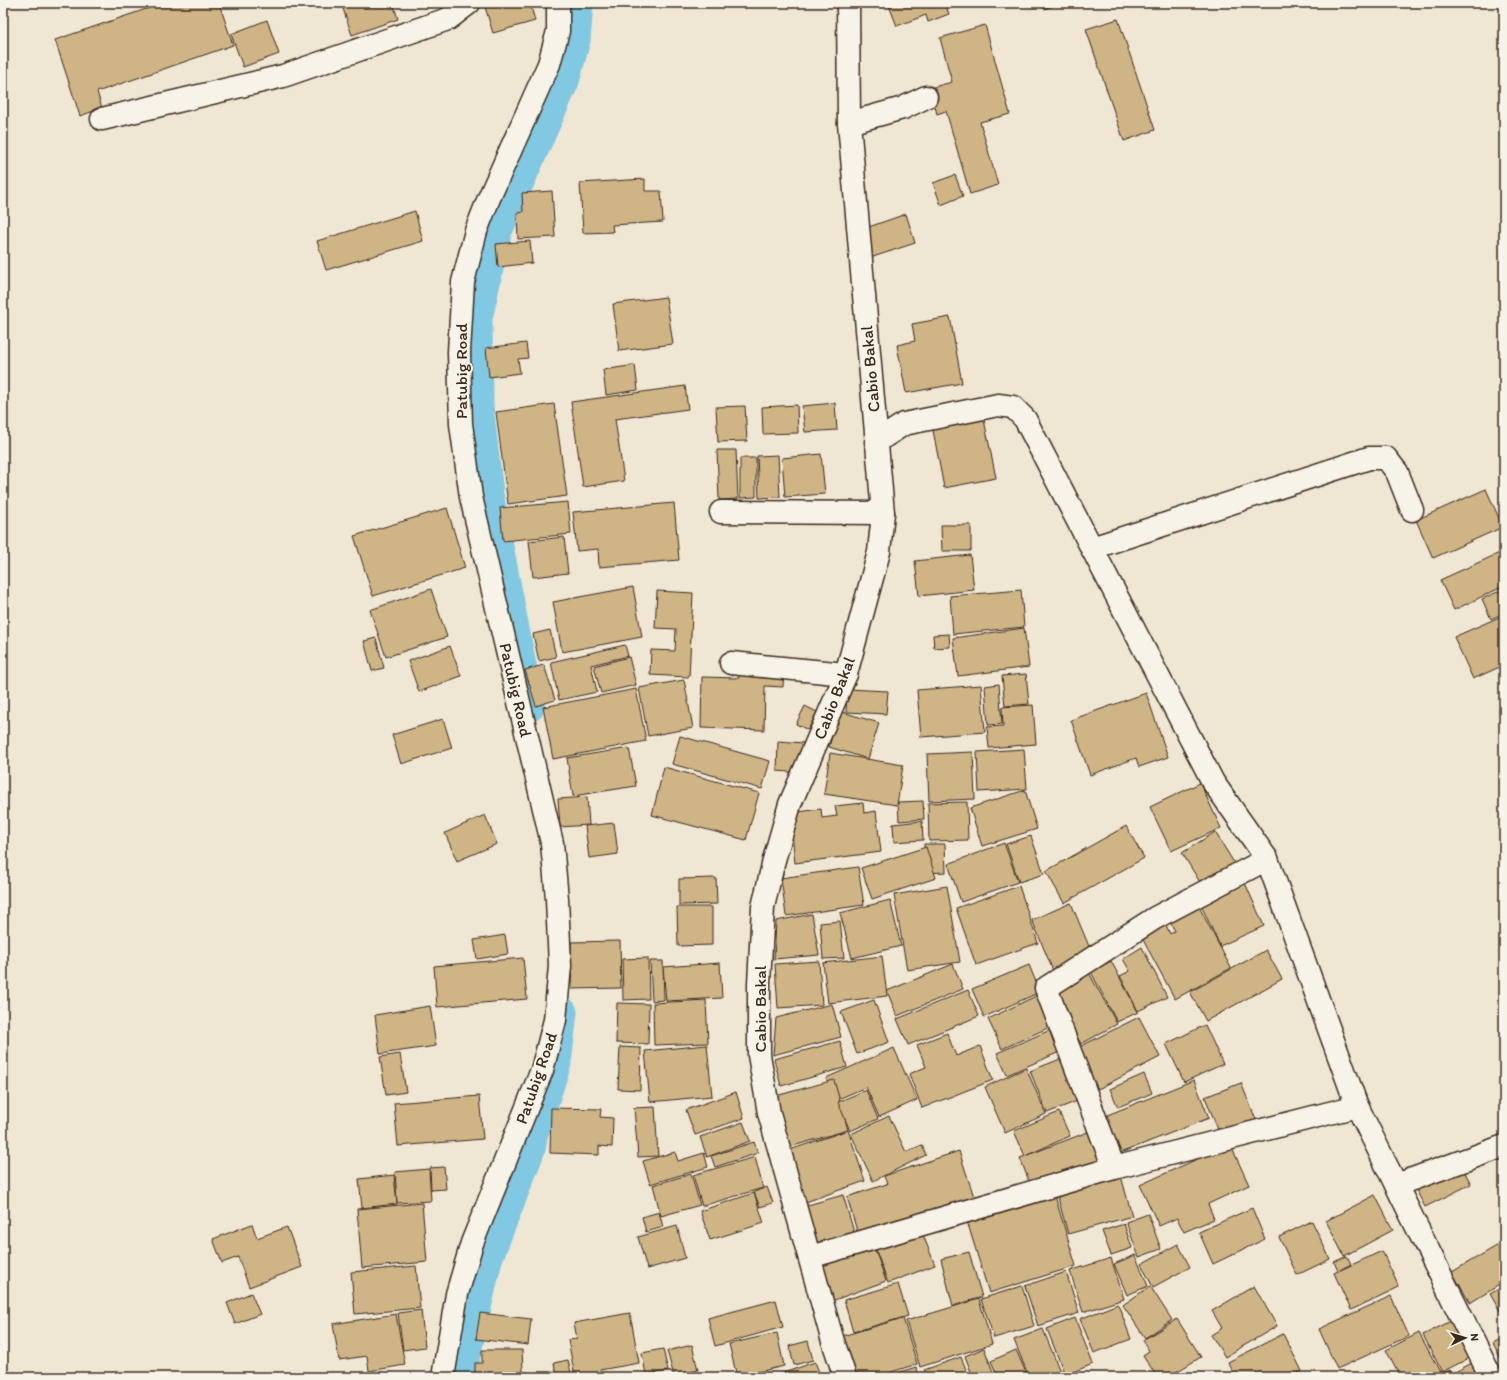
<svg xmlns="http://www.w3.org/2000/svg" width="1507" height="1380" viewBox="0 0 1507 1380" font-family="Itim,sans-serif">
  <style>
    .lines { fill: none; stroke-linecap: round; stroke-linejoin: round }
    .canal { stroke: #81c8e2; stroke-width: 29 }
    .building { fill: #cfb485; stroke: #3b2a1e }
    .minor-casing { stroke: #3b2a1e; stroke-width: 25 }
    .minor { stroke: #f7f3e8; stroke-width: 22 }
    .labels { text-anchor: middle; stroke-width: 4; stroke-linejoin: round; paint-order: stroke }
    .street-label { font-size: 17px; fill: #3b2a1e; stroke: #f7f3e8 }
  </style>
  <rect width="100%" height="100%" fill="#efe6d4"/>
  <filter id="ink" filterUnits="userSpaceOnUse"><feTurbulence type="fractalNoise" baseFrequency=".025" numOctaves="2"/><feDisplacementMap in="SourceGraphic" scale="8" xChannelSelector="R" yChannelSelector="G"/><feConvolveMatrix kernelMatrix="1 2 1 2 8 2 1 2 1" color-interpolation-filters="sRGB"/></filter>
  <g filter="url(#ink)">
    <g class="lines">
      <g class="canal">
        <polyline points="530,707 489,494 479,405 478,318 497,233 565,81 576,40 579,3"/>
        <polyline points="463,1377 465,1360 488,1259 531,1149 533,1136 557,1063 563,1012"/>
      </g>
    </g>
    <g class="building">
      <polygon points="164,3 219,3 233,45 97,92 102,108 80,116 55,40"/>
      <polygon points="341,3 393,3 398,19 352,35"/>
      <polygon points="501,3 530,3 535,21 493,33 485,7"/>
      <polygon points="888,3 945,3 949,14 928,22 926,15 897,26"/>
      <polygon points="1042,3 1061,3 1044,9"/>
      <polygon points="1118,19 1155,130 1124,141 1086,29"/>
      <polygon points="267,20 279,54 243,67 231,34"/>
      <polygon points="985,25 1010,114 980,122 998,185 970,194 946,111 937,114 930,88 952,82 940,38"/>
      <polygon points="955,175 963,196 941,205 933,183"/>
      <polygon points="645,179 645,191 661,191 663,222 612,225 613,232 583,233 580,183"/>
      <polygon points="552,191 555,237 518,239 517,213 523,212 522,193"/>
      <polygon points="415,211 423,241 326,270 317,241"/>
      <polygon points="906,214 915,243 870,258 860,230"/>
      <polygon points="530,241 532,263 498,267 496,244"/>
      <polygon points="666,297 673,344 619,351 613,304"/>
      <polygon points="950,317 962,383 906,393 897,345 915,341 912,324"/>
      <polygon points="526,343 528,358 518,359 520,373 489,377 486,348"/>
      <polygon points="635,365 638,390 606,395 603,370"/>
      <polygon points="685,386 688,409 615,419 624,481 583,487 571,402"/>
      <polygon points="835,403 837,430 805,432 802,406"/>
      <polygon points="554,404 567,496 508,504 496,412"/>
      <polygon points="797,405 798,433 763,434 762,407"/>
      <polygon points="745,406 747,441 718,442 716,407"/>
      <polygon points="983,415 996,478 944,488 932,425"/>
      <polygon points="717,450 736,450 738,499 719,500"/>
      <polygon points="821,454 825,494 785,497 782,458"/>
      <polygon points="778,455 780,497 759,498 757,456"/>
      <polygon points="740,458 756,458 756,497 740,498"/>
      <polygon points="1486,489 1503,527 1433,558 1416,520"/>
      <polygon points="568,502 571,534 503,541 500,508"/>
      <polygon points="674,503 679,560 599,567 598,549 577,551 573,512"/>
      <polygon points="447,508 465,568 373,596 354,536"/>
      <polygon points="941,525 971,525 971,551 942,551"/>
      <polygon points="564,537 568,573 533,577 529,541"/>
      <polygon points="1504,551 1504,586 1454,610 1440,580"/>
      <polygon points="970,555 974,590 919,596 915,561"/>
      <polygon points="633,587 642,637 562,652 553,602"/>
      <polygon points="431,589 447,637 386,657 370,610"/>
      <polygon points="1504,589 1504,613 1491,619 1482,599"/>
      <polygon points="1021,590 1024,627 953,634 950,596"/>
      <polygon points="657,591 693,593 689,677 650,675 651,650 675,651 676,629 655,628"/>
      <polygon points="1504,615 1504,665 1473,679 1454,637"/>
      <polygon points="1024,628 1029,667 958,676 953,638"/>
      <polygon points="550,630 556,657 539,661 533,634"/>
      <polygon points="949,634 950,647 934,648 933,635"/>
      <polygon points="376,638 384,668 372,671 364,641"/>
      <polygon points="625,645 628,656 591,665 597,692 559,700 551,662"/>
      <polygon points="450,646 461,676 419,692 408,661"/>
      <polygon points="629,657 636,685 601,693 594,666"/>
      <polygon points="544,665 555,700 536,706 525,670"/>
      <polygon points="739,669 784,670 783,687 765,686 764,730 701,728 702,677 739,678"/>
      <polygon points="1026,674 1029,704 1005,706 1002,676"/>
      <polygon points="684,680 693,728 648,736 639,688"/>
      <polygon points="999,684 1002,724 988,725 985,686"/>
      <polygon points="981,685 985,732 921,737 917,690"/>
      <polygon points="636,689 646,741 553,759 543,707"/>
      <polygon points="847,689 888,691 886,714 846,712"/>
      <polygon points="1146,693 1168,757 1139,767 1136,758 1090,775 1071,720"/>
      <polygon points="1033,705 1036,744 989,748 987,727 1003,726 1002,707"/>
      <polygon points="805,706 817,712 808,730 796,724"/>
      <polygon points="839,711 879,723 868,759 829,747"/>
      <polygon points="443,719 452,748 401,764 392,735"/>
      <polygon points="680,736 770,761 762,789 672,764"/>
      <polygon points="778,741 804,743 802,773 777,771"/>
      <polygon points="629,748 636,786 573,796 567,758"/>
      <polygon points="1024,749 1027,789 979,792 977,752"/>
      <polygon points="973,752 975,799 929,801 927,754"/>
      <polygon points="830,753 903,765 897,805 824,794"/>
      <polygon points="664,767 759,793 746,840 652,815"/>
      <polygon points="1200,783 1221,828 1171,851 1150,807"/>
      <polygon points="1025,790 1037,829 982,846 970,808"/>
      <polygon points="587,797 589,825 560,827 558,799"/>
      <polygon points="923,801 924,819 899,821 898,802"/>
      <polygon points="967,802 968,840 929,841 928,803"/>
      <polygon points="863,803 864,813 876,811 881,852 795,863 790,813 821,809 822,818 837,816 835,806"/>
      <polygon points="485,815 497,844 457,861 445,833"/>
      <polygon points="922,821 923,840 894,842 893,824"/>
      <polygon points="614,823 618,854 589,858 585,826"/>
      <polygon points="1126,826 1144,858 1064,903 1046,871"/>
      <polygon points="1215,832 1236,866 1203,887 1182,853"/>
      <polygon points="1031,836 1044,874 1019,882 1006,844"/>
      <polygon points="1004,843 1018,882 961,902 948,864"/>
      <polygon points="924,844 945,844 946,872 925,873"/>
      <polygon points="926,847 936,878 872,899 861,868"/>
      <polygon points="858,867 864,905 786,916 781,878"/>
      <polygon points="716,878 717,904 679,905 679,879"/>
      <polygon points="1245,883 1264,926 1220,946 1200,903"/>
      <polygon points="947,886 960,962 907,970 894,895"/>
      <polygon points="1019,886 1038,943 976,965 956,908"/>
      <polygon points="890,900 901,946 852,958 840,913"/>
      <polygon points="1071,903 1093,956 1054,973 1032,920"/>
      <polygon points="1197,903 1231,968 1175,999 1142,938 1166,925 1170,934 1175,931 1168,919"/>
      <polygon points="677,907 712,907 712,945 678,946"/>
      <polygon points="812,914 819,955 774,959 776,921"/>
      <polygon points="840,921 844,958 823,959 820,923"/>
      <polygon points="505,935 508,954 477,959 474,940"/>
      <polygon points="620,941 621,988 572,989 571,942"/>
      <polygon points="1142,947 1167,997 1138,1011 1120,976 1130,971 1123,959"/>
      <polygon points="1266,950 1282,979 1206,1021 1190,992"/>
      <polygon points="882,956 887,996 828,1003 823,963"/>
      <polygon points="523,958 527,999 437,1007 434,966"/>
      <polygon points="648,958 649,999 623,1000 622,959"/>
      <polygon points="650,961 663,961 664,1000 652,1001"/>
      <polygon points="819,961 822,1005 778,1008 775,964"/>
      <polygon points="1111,961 1138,1012 1117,1022 1091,972"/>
      <polygon points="720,963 722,998 666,1001 663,967"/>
      <polygon points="953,964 963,989 897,1016 887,991"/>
      <polygon points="1029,965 1040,992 984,1017 972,989"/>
      <polygon points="1088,971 1117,1024 1081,1044 1051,991"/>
      <polygon points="968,990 979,1016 908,1045 897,1019"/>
      <polygon points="1040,994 1054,1025 1002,1049 988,1019"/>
      <polygon points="706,1000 708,1043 654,1045 653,1003"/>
      <polygon points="874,1000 889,1042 857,1054 841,1012"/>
      <polygon points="617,1003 649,1004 648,1044 616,1043"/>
      <polygon points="832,1004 841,1037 773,1055 776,1018"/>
      <polygon points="430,1006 436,1046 380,1054 375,1015"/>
      <polygon points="1139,1017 1160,1057 1098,1089 1077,1048"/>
      <polygon points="1205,1025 1223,1064 1184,1082 1166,1044"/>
      <polygon points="1055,1028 1064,1050 1007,1075 997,1053"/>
      <polygon points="947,1033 956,1056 980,1046 993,1080 922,1108 909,1074 926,1067 917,1045"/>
      <polygon points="840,1041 847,1067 781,1086 774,1059"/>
      <polygon points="707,1045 712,1096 650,1102 645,1051"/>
      <polygon points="620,1047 641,1048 640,1090 618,1089"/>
      <polygon points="894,1048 917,1100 879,1117 866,1087 836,1100 826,1078"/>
      <polygon points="400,1054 406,1092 386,1095 380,1057"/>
      <polygon points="1068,1056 1085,1098 1047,1113 1030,1071"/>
      <polygon points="1026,1068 1046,1114 1005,1133 985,1087"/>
      <polygon points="1144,1074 1152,1093 1118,1107 1110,1089"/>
      <polygon points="834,1080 848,1130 786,1148 772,1097"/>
      <polygon points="1194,1080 1209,1118 1115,1155 1100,1118"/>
      <polygon points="1241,1083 1257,1122 1221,1137 1205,1097"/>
      <polygon points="866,1090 878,1119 850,1131 838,1102"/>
      <polygon points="736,1092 744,1118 695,1135 686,1110"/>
      <polygon points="479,1096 483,1139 398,1146 394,1103"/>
      <polygon points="655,1107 658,1156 638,1157 634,1108"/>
      <polygon points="551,1108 601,1109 600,1117 613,1118 612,1147 599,1146 599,1155 550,1153"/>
      <polygon points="1059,1112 1070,1136 1025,1156 1014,1131"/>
      <polygon points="889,1116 906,1152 922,1145 926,1155 873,1181 851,1134"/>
      <polygon points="743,1122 750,1141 707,1157 700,1137"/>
      <polygon points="848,1130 865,1181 800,1204 787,1151"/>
      <polygon points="1093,1130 1104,1161 1032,1189 1020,1158"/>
      <polygon points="754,1142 758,1153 715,1167 711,1156"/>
      <polygon points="1230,1144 1249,1185 1208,1204 1214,1219 1184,1232 1177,1218 1159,1226 1140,1185"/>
      <polygon points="959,1151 976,1203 860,1241 847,1197 887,1184 884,1176"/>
      <polygon points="675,1152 678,1161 704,1153 708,1167 650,1184 643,1161"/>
      <polygon points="755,1157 763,1188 702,1206 693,1175"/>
      <polygon points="1460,1163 1471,1184 1425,1207 1414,1186"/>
      <polygon points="444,1167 446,1189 431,1190 430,1168"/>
      <polygon points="429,1169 431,1201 397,1203 395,1172"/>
      <polygon points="691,1174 700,1205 661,1216 653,1185"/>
      <polygon points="394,1175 397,1204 362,1208 359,1179"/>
      <polygon points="1121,1176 1132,1216 1068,1234 1057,1194"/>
      <polygon points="767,1187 773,1203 760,1207 754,1192"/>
      <polygon points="754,1193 764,1223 710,1240 700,1211"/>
      <polygon points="1054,1193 1076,1266 989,1293 967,1221"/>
      <polygon points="843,1195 856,1239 814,1251 801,1207"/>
      <polygon points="1375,1195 1393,1230 1344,1256 1326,1221"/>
      <polygon points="422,1203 427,1262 362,1268 357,1209"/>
      <polygon points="1252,1208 1265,1239 1213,1264 1199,1232"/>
      <polygon points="659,1212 663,1227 646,1232 642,1217"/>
      <polygon points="1148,1214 1161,1249 1139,1257 1126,1222"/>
      <polygon points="1312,1221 1330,1259 1297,1275 1279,1237"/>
      <polygon points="252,1224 257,1238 287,1227 302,1267 249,1287 238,1257 222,1263 213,1239"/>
      <polygon points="1124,1224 1132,1248 1111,1255 1102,1231"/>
      <polygon points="677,1226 685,1258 647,1269 638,1237"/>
      <polygon points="921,1230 935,1265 888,1283 875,1248"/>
      <polygon points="873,1244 886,1281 829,1302 820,1263"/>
      <polygon points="1178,1244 1190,1267 1153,1287 1141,1264"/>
      <polygon points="1500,1244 1504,1251 1504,1282 1470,1303 1452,1272"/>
      <polygon points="1382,1251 1399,1287 1351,1310 1334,1273"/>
      <polygon points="969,1252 982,1297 953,1306 941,1259"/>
      <polygon points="1135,1255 1148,1286 1127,1295 1114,1264"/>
      <polygon points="1347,1256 1351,1264 1338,1271 1334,1262"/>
      <polygon points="1111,1258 1124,1299 1083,1312 1070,1271"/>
      <polygon points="416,1266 420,1308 355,1314 351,1272"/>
      <polygon points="1066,1272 1079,1313 1038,1326 1025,1286"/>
      <polygon points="898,1284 908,1316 853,1332 844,1300"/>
      <polygon points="1022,1286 1034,1326 994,1338 981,1299"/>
      <polygon points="1150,1286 1172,1320 1145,1338 1123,1305"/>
      <polygon points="1254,1286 1277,1326 1225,1357 1211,1335 1222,1328 1212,1311"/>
      <polygon points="1504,1286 1504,1309 1500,1311 1490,1294"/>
      <polygon points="251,1293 260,1314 235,1324 227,1303"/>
      <polygon points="1391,1296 1409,1336 1337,1369 1319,1329"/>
      <polygon points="979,1299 992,1344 920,1367 906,1321"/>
      <polygon points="776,1300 783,1327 715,1346 708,1318"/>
      <polygon points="1118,1304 1131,1339 1094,1353 1080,1319"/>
      <polygon points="421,1310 425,1347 403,1350 398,1313"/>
      <polygon points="480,1313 531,1319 528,1345 476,1339"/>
      <polygon points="630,1313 639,1363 600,1370 601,1377 575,1377 568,1340 577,1339 574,1323"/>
      <polygon points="396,1314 405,1365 369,1371 367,1356 339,1360 333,1324"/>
      <polygon points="903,1318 917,1364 875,1377 850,1377 839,1337"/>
      <polygon points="1075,1318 1093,1364 1065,1375 1047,1329"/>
      <polygon points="1177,1319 1201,1357 1168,1377 1157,1377 1143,1355 1149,1351 1143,1340"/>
      <polygon points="1455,1319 1473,1356 1442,1372 1423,1335"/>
      <polygon points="1043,1329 1061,1374 1053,1377 1029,1377 1014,1340"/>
      <polygon points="777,1333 784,1366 737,1377 729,1344"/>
      <polygon points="1419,1333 1440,1372 1431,1377 1416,1377 1414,1374 1408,1377 1400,1377 1386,1350"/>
      <polygon points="1283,1334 1302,1371 1290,1377 1236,1377 1228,1362"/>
      <polygon points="1504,1337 1504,1365 1493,1343"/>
      <polygon points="808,1341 813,1360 794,1365 789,1346"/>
      <polygon points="692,1345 698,1370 674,1376 667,1351"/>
      <polygon points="984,1348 995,1377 973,1377 965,1356"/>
      <polygon points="663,1349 668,1371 646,1375 642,1353"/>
      <polygon points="482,1350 522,1350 523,1372 530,1372 530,1377 475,1377 475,1363 482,1363"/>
      <polygon points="1016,1350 1028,1377 998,1377 991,1361"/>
      <polygon points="961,1357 969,1377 927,1377 924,1370"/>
      <polygon points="568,1360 572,1377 557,1377 554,1363"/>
      <polygon points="815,1362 821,1377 772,1377"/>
      <polygon points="1472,1363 1480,1377 1458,1377 1455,1372"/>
      <polygon points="916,1367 920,1377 884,1377"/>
      <polygon points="1450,1370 1454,1377 1436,1377"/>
    </g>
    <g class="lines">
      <defs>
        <g id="minor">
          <polyline points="102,119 283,76 448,19 469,3"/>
          <polyline points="849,123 903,108 926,97"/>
          <polyline points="876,442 904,424 998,405 1013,407 1025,419 1213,782 1267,859 1357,1106 1491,1377"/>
          <polyline points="721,512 883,513"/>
          <polyline points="1092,548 1369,458 1386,458 1397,472 1412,510"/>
          <polyline points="731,663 846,674"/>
          <polyline points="1114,1168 1046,988 1155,918 1267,859"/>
          <polyline points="1396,1185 1504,1146"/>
          <polyline points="810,1257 1114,1168 1357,1106"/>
          <polyline points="443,1377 457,1294 472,1243 542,1070 555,1020 560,966 557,899 552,843 471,497 461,424 459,352 463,282 476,231 489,198 549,64 558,31 558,3"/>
          <polyline points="845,1377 832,1338 769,1113 759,1055 759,983 763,907 774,860 790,804 846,674 879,552 883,513 849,123 848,3"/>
        </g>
      </defs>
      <use href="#minor" class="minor-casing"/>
      <use href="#minor" class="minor"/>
    </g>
  </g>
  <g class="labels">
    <g class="street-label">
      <text transform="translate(870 369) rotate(-95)" y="6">Cabio Bakal</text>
      <text transform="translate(461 371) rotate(-90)" y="6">Patubig Road</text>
      <text transform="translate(516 690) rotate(77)" y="6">Patubig Road</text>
      <text transform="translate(834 698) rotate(-69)" y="6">Cabio Bakal</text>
      <text transform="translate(760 1009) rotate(-90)" y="6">Cabio Bakal</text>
      <text transform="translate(536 1078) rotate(-71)" y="6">Patubig Road</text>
    </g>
  </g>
  <rect width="1507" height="1380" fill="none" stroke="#f7f3e8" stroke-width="16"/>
  <rect x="8" y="8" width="1491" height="1364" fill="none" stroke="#3b2a1e" stroke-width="1.5" filter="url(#ink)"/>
  <g transform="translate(1465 1338) rotate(86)" stroke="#f7f3e8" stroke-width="3" paint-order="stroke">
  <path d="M0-3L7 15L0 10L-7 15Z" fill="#3b2a1e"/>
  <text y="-6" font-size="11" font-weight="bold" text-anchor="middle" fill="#3b2a1e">N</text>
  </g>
</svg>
